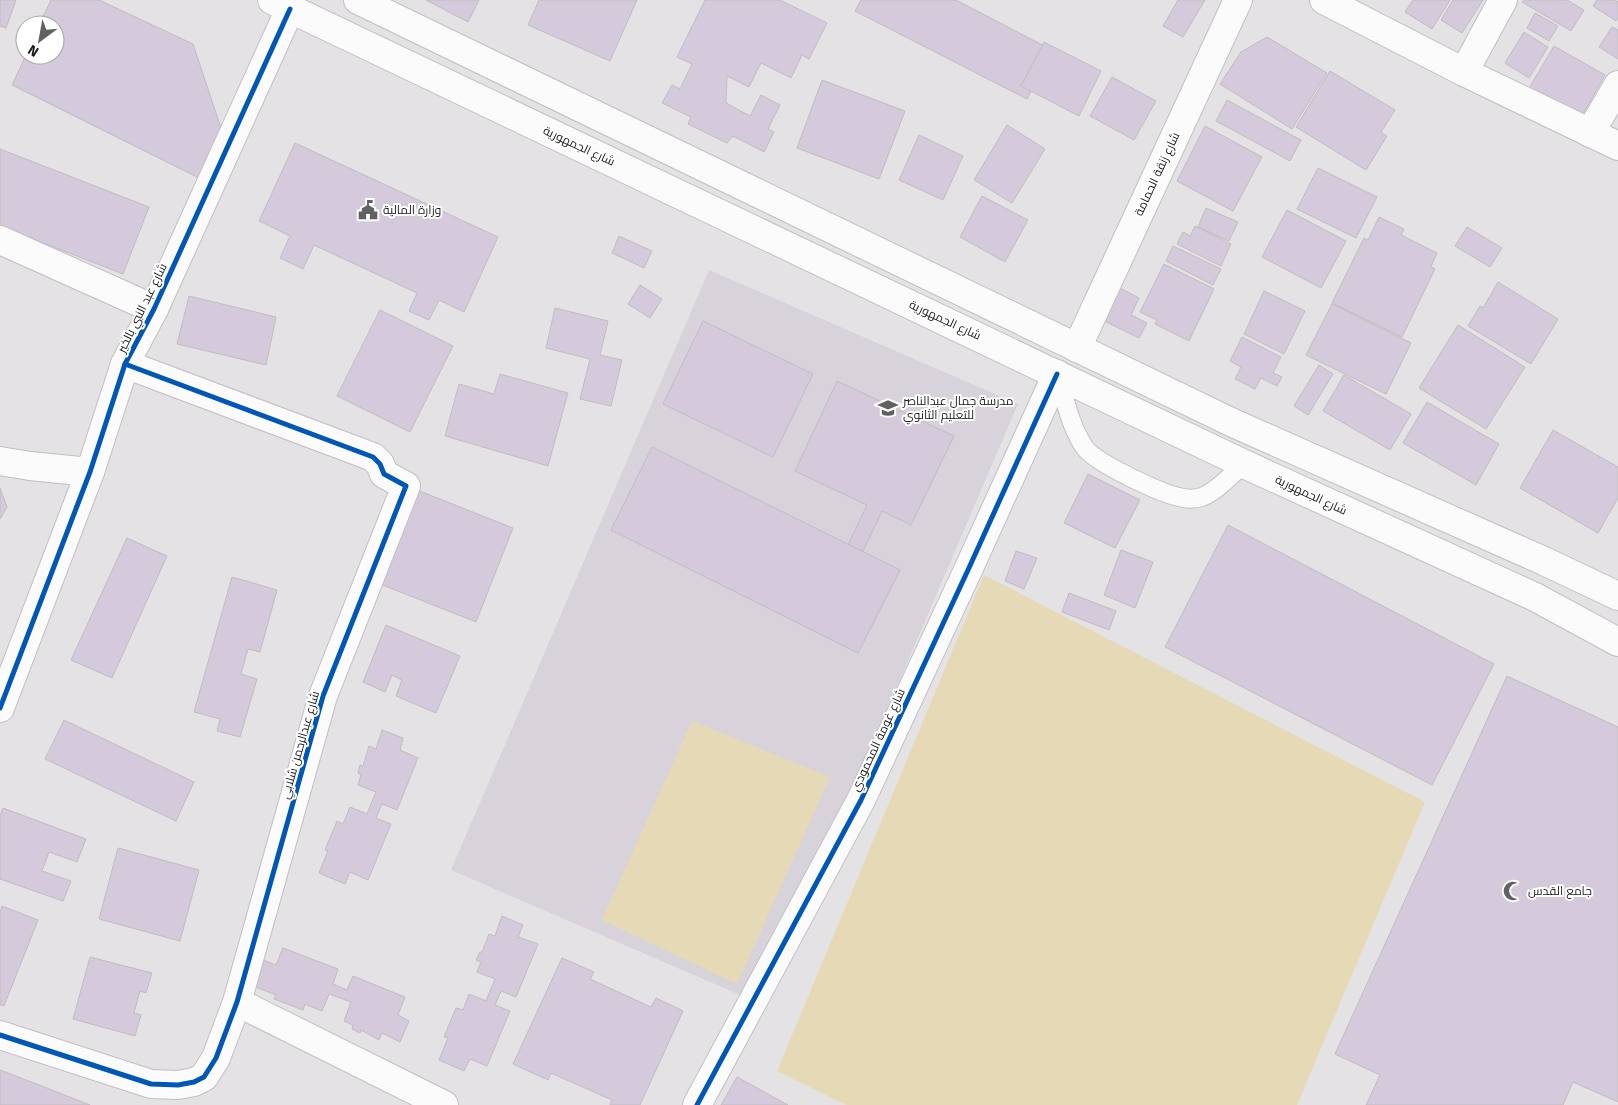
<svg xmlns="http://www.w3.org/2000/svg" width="1618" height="1105" viewBox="0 0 1618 1105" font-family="'Fira Sans',Cairo,sans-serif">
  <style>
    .built { fill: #d8d3da }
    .green { fill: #e6dab6 }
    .building { fill: #d5cadb; stroke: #bfbdbf }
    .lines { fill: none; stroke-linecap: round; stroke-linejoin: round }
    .service-casing { stroke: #c1bfc1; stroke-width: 20 }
    .minor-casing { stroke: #c1bfc1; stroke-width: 30 }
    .primary-casing { stroke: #c1bfc1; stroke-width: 30 }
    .service { stroke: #fbfbfb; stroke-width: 18 }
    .minor { stroke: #fbfbfb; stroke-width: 28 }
    .primary { stroke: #fbfbfb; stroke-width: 28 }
    .cycleway-casing { stroke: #fff; stroke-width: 8 }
    .cycleway { stroke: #0057b8; stroke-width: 5 }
    .labels { text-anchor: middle; stroke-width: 4; stroke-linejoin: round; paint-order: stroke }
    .street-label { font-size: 12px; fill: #1b1a1b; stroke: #fff }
    .poi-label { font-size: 12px; fill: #1b1a1b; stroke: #fff; text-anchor: start }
  </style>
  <rect width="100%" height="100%" fill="#e4e2e5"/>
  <polygon class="built" points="709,270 1018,404 761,1004 451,870"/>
  <g class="green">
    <polygon points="984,575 1425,802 1297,1105 846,1105 777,1071"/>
    <polygon points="692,721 830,777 737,984 602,920"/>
  </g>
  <g class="building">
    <polygon points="0,0 16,0 6,28 0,26"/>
    <polygon points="51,0 99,0 193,44 222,131 199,178 12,85 26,55 55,55 55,25 39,25"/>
    <polygon points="426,0 479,0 468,22"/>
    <polygon points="539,0 637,0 610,61 528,25"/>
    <polygon points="705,0 780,0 827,23 809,59 802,55 791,78 761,63 749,87 727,76 726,103 750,116 761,95 780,105 768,129 774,132 764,152 733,136 727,143 688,124 691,117 662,103 672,85 680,89 692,64 677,57"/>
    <polygon points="861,0 956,0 1052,50 1027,99 855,11"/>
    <polygon points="1178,0 1205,0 1183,37 1163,26"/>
    <polygon points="1413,0 1450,0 1432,29 1405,12"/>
    <polygon points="1453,0 1483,0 1462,33 1441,20"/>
    <polygon points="1524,0 1567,0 1584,10 1571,31 1522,2"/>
    <polygon points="1597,0 1615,0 1618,2 1618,17 1616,21 1593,6"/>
    <polygon points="1535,13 1558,26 1549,41 1527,28"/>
    <polygon points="1612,27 1618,30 1618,59 1599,47"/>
    <polygon points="1524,32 1548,47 1529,78 1505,63"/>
    <polygon points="1267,37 1327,73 1292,129 1220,84 1241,52"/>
    <polygon points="1044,42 1101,71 1079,116 1021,86"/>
    <polygon points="1554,46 1605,75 1580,119 1528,90"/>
    <polygon points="1330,71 1395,110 1381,132 1387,136 1366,170 1296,127"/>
    <polygon points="1112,77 1156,101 1134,140 1090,116"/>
    <polygon points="822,80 905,111 879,179 797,148"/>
    <polygon points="1227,100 1301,140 1290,161 1216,121"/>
    <polygon points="1007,125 1045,149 1012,203 974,180"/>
    <polygon points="1205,126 1262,157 1233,211 1177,181"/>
    <polygon points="919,135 963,156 943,200 899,180"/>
    <polygon points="295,143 498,237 464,312 439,300 429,320 409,311 417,293 314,245 303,269 280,258 290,236 259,221"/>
    <polygon points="0,149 149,207 123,274 0,226"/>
    <polygon points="1318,168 1377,197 1356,238 1297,209"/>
    <polygon points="982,196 1028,220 1005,262 960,237"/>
    <polygon points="1206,208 1238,222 1229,241 1198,227"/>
    <polygon points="1287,210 1346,241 1321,288 1262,257"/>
    <polygon points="1379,217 1404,229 1401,235 1437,253 1431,267 1435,269 1402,337 1332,303 1364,238 1368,240"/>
    <polygon points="1195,226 1231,244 1221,266 1177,244 1183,232 1190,236"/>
    <polygon points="1467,227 1502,248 1490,267 1455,246"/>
    <polygon points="619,236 652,251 644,268 612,253"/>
    <polygon points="1173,246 1221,269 1213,285 1166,261"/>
    <polygon points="1164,264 1214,289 1189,341 1155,324 1157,320 1140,312"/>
    <polygon points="1498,282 1558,319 1531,364 1468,326 1480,306 1483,308"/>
    <polygon points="1112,284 1139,298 1131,315 1147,323 1139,338 1096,317"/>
    <polygon points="640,285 662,299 650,318 628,304"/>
    <polygon points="1264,291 1305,311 1284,354 1244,334"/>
    <polygon points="189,296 276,317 266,365 177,344"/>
    <polygon points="1332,304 1411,343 1386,394 1306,355"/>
    <polygon points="555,308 608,321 600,355 622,360 611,406 580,399 590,359 546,348"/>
    <polygon points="380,310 453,346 410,432 337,396"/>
    <polygon points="703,321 813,374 773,457 663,404"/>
    <polygon points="1458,325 1525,367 1486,429 1419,388"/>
    <polygon points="1242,337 1281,357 1273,373 1282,377 1277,386 1261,378 1255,389 1235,379 1241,367 1230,361"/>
    <polygon points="1319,365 1333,374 1308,415 1294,406"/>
    <polygon points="500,374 568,393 548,466 445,436 459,384 494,394"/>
    <polygon points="1344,375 1411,414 1390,450 1323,411"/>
    <polygon points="837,381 954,436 911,525 882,511 863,551 848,545 867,505 795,471"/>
    <polygon points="1427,402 1499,444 1476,485 1403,443"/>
    <polygon points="1553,430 1618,467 1618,498 1598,533 1520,488"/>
    <polygon points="652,447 900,570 858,653 611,530"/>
    <polygon points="1088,474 1140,500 1115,548 1064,523"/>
    <polygon points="0,488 7,507 0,519"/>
    <polygon points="412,488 513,528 476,622 375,582"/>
    <polygon points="1228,525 1494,664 1432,785 1165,647"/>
    <polygon points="127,538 167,556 112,678 71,660"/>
    <polygon points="1121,550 1153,562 1135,608 1104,595"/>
    <polygon points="1016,551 1037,558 1024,589 1005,581"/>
    <polygon points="232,577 277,590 260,652 248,649 241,674 257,679 240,737 217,731 220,719 194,712"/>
    <polygon points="1069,593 1116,611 1109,630 1062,612"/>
    <polygon points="386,625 460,656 436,713 396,696 402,680 392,675 385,692 363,682"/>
    <polygon points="1507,676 1618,727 1618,1102 1573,1082 1563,1105 1366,1105 1380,1075 1335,1054"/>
    <polygon points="64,720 194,782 176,821 45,759"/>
    <polygon points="382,730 403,738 400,750 418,758 397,810 382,804 376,818 391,824 368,880 350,872 345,884 319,873 328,851 325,850 337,821 343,824 350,807 367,814 376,792 358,785 361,775 358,773 360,765 363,766 369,746 376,749"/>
    <polygon points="3,808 86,839 77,862 49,852 42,871 71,881 63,901 0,879 0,815"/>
    <polygon points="118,848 199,870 180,941 99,919"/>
    <polygon points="2,906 38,920 4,1006 0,1005 0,912"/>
    <polygon points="502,916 523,925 518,937 538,944 516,997 501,991 495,1005 510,1011 487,1066 470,1059 464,1071 439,1060 448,1038 444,1037 456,1008 463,1010 469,994 486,1001 495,979 477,972 481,962 476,960 480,952 482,952 489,934 495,936"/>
    <polygon points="283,948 338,969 333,984 347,990 353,976 405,997 398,1015 409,1021 400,1042 382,1033 379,1040 361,1030 360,1033 352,1029 353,1025 344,1021 351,1002 329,994 322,1011 305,1004 303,1010 274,999 276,995 253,986 263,960 276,965"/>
    <polygon points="90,957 152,973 146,993 140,991 134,1013 141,1015 135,1036 73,1019"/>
    <polygon points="562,958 594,972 590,979 651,1007 656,998 683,1011 640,1105 610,1105 612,1100 551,1073 548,1080 513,1064"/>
    <polygon points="0,1070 47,1088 90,1105 0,1105"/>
    <polygon points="737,1077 788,1105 721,1105"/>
  </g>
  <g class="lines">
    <defs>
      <path id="service" d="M1057 374C1065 398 1070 427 1085 448 1096 463 1160 493 1179 497 1186 499 1195 499 1202 497 1217 491 1231 475 1244 464"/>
      <g id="minor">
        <polyline points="1324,0 1464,72 1618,146"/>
        <polyline points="1464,72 1503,0"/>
        <polyline points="1590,133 1618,85"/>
        <polyline points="0,240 154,309"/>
        <polyline points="1077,348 1238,0"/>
        <polyline points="0,461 30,466 90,472"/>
        <polyline points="0,708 90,472 125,364 154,309 290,9"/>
        <polyline points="237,1002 444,1105"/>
        <polyline points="0,1035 151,1084 178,1085 194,1082 204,1077 216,1058 237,1002 323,696 406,486 384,474 380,464 373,457 125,364"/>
        <polyline points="697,1105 861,800 968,570 1057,374"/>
      </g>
      <g id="primary">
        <polyline points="272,0 1244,464 1535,597 1618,642"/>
        <polyline points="358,0 1233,423 1544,561 1618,596"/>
      </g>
    </defs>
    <use href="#service" class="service-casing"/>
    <use href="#minor" class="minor-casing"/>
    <use href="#primary" class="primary-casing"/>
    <use href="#service" class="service"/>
    <use href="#minor" class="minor"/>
    <use href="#primary" class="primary"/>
    <defs>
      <g id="cycleway">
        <polyline points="0,708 90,472 125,364 154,309 290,9"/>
        <polyline points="0,1035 151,1084 178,1085 194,1082 204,1077 216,1058 237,1002 323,696 406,486 384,474 380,464 373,457 125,364"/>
        <polyline points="697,1105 861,800 968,570 1057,374"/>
      </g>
    </defs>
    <use href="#cycleway" class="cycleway-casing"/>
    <use href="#cycleway" class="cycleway"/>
  </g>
  <defs>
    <symbol id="civic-bare" viewBox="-9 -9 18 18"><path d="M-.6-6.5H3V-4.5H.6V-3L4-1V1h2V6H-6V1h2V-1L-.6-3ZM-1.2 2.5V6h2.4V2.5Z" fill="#616062" stroke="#fff" stroke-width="2.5" paint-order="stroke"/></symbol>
    <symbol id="school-bare" viewBox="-9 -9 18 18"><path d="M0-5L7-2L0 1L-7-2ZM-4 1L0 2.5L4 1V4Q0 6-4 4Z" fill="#616062" stroke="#fff" stroke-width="2.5" paint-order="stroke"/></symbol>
    <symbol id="mosque-bare" viewBox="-9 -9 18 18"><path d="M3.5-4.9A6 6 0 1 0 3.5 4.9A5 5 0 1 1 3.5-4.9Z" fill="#616062" stroke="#fff" stroke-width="2.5" paint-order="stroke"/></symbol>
  </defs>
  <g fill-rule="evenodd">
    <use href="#civic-bare" x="354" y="196" width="28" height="28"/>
    <use href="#school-bare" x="874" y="394" width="28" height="28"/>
    <use href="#mosque-bare" x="1499" y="877" width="28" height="28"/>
  </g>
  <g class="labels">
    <g class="street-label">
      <text transform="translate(579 146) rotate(25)" y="4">شارع الجمهورية</text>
      <text transform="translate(1157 174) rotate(-65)" y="4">شارع زنقة الحمامة</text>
      <text transform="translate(142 308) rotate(-64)" y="4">شارع عبد النبي بالخير</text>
      <text transform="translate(945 320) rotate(25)" y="4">شارع الجمهورية</text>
      <text transform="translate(1311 495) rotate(25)" y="4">شارع الجمهورية</text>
      <text transform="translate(878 740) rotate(-65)" y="4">شارع غومة المحمودي</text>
      <text transform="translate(300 745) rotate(-74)" y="4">شارع عبدالرحمن شلابي</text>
    </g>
    <g class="poi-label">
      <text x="383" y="214">وزارة المالية</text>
      <text x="903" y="405">مدرسة جمال عبدالناصر<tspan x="903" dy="14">للتعليم الثانوي</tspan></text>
      <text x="1528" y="895">جامع القدس</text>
    </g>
  </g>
  <g transform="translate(40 40) rotate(212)"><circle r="24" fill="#ffffff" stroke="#a4a3a4"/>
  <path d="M0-4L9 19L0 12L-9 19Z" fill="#616062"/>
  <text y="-8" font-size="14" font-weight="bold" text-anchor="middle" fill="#1b1a1b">N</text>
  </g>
</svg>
